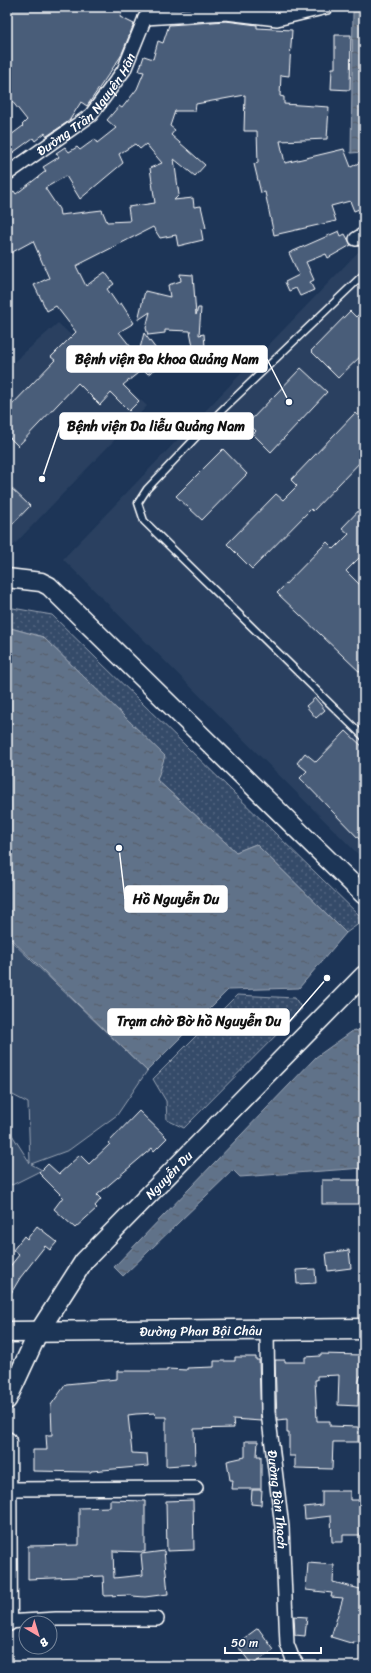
<svg xmlns="http://www.w3.org/2000/svg" width="371" height="1673" viewBox="0 0 371 1673" font-family="Sriracha,sans-serif">
  <style>
    .built { fill: #2a4161 }
    .green { fill: #364b69; stroke: #9aa5b4 }
    .park { fill: url(#park-dots); stroke: #9aa5b4 }
    .water { fill: url(#water-ripples); stroke: #a0aab8 }
    .building { fill: #4a5d79; stroke: #fff; fill-rule: evenodd }
    .lines { fill: none; stroke-linecap: round; stroke-linejoin: round }
    .lane-casing { stroke: #fff; stroke-width: 9 }
    .street-casing { stroke: #fff; stroke-width: 16 }
    .secondary-casing { stroke: #fff; stroke-width: 21 }
    .primary-casing { stroke: #fff; stroke-width: 23 }
    .lane { stroke: #1d3557; stroke-width: 6 }
    .street { stroke: #1d3557; stroke-width: 13 }
    .secondary { stroke: #1d3557; stroke-width: 18 }
    .primary { stroke: #1d3557; stroke-width: 20 }
    .labels { text-anchor: middle; stroke-width: 4; stroke-linejoin: round; paint-order: stroke }
    .street-label { font-size: 13px; fill: #fff; stroke: #1d3557 }
    .leader { fill: none; stroke: #fff; stroke-width: 1.5 }
    .callout-dot { fill: #fff; stroke: #1d3557; stroke-width: 1.5 }
    .callout { fill: #fff; stroke: #fff; stroke-width: 1.5 }
    .callout-label { font-size: 14px; text-anchor: middle; font-weight: bold; fill: #111 }
  </style>
  <defs>
    <pattern id="park-dots" width="8" height="8" patternUnits="userSpaceOnUse"><rect width="8" height="8" fill="#364b69"/><path d="M2 2h.1M6 6h.1" fill="none" stroke="#546680" stroke-width="1.8" stroke-linecap="round"/></pattern>
    <pattern id="water-ripples" width="26" height="14" patternUnits="userSpaceOnUse"><rect width="26" height="14" fill="#617289"/><path d="M2 4q2-2 4 0t4 0M15 11q2-2 4 0t4 0" fill="none" stroke="#555d67"/></pattern>
  </defs>
  <rect width="100%" height="100%" fill="#1d3557"/>
  <filter id="ink" filterUnits="userSpaceOnUse"><feTurbulence type="fractalNoise" baseFrequency=".025" numOctaves="2"/><feDisplacementMap in="SourceGraphic" scale="8" xChannelSelector="R" yChannelSelector="G"/><feConvolveMatrix kernelMatrix="1 2 1 2 8 2 1 2 1" color-interpolation-filters="sRGB"/></filter>
  <g filter="url(#ink)">
    <g class="built">
      <polygon points="364,246 364,860 63,559"/>
      <polygon points="58,323 147,406 7,552 7,368"/>
    </g>
    <polygon class="green" points="7,937 147,1071 117,1115 69,1150 31,1164 42,1170 12,1185 7,1182 7,1127 30,1163 28,1103 7,1092"/>
    <g class="park">
      <polygon points="7,607 52,615 364,920 346,933 256,844 236,852 157,780 164,756 43,637 7,627"/>
      <polygon points="237,995 295,998 302,1009 184,1128 167,1120 166,1101 153,1079"/>
    </g>
    <g class="water">
      <polygon points="363,11 364,152 351,153 353,12"/>
      <polygon points="7,627 43,637 165,756 157,780 236,852 256,844 346,933 299,988 228,990 147,1071 7,935"/>
      <polygon points="354,1030 364,1032 364,1168 240,1177 233,1170 123,1276 114,1267 316,1057"/>
    </g>
    <g class="building">
      <polygon points="7,7 124,7 120,17 134,24 121,56 87,106 81,102 69,121 47,136 45,133 35,141 33,138 7,157 7,138 23,126 22,125 27,120 11,100 7,104"/>
      <path d="M226 21 257 25V28L292 30 289 76 281 75 280 96 284 97V104L329 107 327 139 280 141 285 163 344 149 351 167 364 160V207L354 211 350 201 331 206 336 221 274 235 265 192 261 193 254 164 258 163 257 131H244L245 95 196 104 195 111H175L170 126 175 130 171 135 205 165 195 176 174 159 179 195 174 200 193 198 194 207 201 206 206 228 201 229 203 240 178 246 176 235 160 238 153 227 76 266 86 286 105 272 114 284 107 289 118 305 121 303 134 323 119 332 138 356 144 333 156 349 147 356 156 369 148 374 143 369 123 385 139 401 129 411 111 393 100 405 78 383 18 446 7 435V410L55 360 51 357 76 332 56 306 47 311 34 285 49 278 33 241 7 255V196L14 191 16 194 46 171 43 167 59 157 56 153 65 147 69 152 77 147 80 150 95 139 97 143 116 128 107 120 119 106 122 108 137 89 144 72 139 71 144 56 153 59 158 41 163 43 169 25ZM135 144 140 149 146 144 162 163 150 168 155 203 128 207 130 221 107 222 102 210 60 215 59 209 45 188 66 176 80 199 123 163 119 154Z"/>
      <polygon points="335,35 351,35 350,90 331,89 332,68 335,68"/>
      <polygon points="339,231 341,236 345,234 351,245 328,258 326,254 306,262 314,280 310,282 314,290 300,296 296,288 289,291 285,282 299,275 289,253"/>
      <polygon points="180,274 193,275 196,315 198,308 201,308 199,335 204,334 205,347 199,348 198,356 195,356 190,331 165,330 165,333 148,335 146,328 150,312 138,320 145,291 170,297 168,285 181,281"/>
      <polygon points="364,309 364,353 338,378 311,351 350,311 356,317"/>
      <polygon points="301,368 327,392 271,452 253,434 256,431 248,423"/>
      <polygon points="355,413 364,422 364,458 313,511 311,509 252,569 227,544 276,494 283,500 297,486 291,480"/>
      <polygon points="223,449 247,474 202,520 176,496"/>
      <polygon points="7,484 30,506 7,530"/>
      <polygon points="364,505 364,553 346,571 364,589 364,676 277,593 327,542 334,549 349,534 342,528"/>
      <polygon points="315,698 325,710 316,718 306,706"/>
      <polygon points="346,731 364,748 364,844 300,778 307,771 297,763 305,753 316,762"/>
      <polygon points="139,1111 167,1138 154,1151 152,1148 97,1195 101,1199 95,1206 97,1208 75,1228 54,1209 63,1197 39,1173 48,1164 59,1174 80,1155 89,1164 110,1144 108,1143"/>
      <rect x="322" y="1180" width="42" height="24"/>
      <polygon points="37,1226 57,1242 50,1250 45,1246 20,1278 7,1300 7,1270 19,1255 13,1250 24,1236 27,1239"/>
      <polygon points="349,1250 351,1268 328,1271 326,1253"/>
      <polygon points="315,1269 316,1283 297,1284 296,1270"/>
      <polygon points="320,1354 364,1355 364,1376 360,1376 359,1381 358,1406 338,1405 339,1375 317,1376 317,1380 315,1380 317,1421 330,1421 330,1426 358,1427 358,1442 333,1442 332,1469 295,1468 295,1456 289,1456 289,1433 287,1433 287,1419 277,1420 275,1360 285,1360 285,1362 305,1362 305,1357 320,1356"/>
      <polygon points="235,1357 256,1357 256,1360 259,1360 261,1421 233,1419 234,1428 194,1429 195,1464 166,1466 166,1417 156,1417 155,1413 136,1414 128,1415 132,1453 147,1454 148,1466 91,1471 91,1472 33,1471 33,1450 47,1450 46,1435 52,1435 51,1405 66,1384 117,1379 117,1371 167,1371 167,1369 187,1370 187,1368 214,1367 214,1361 235,1361"/>
      <polygon points="245,1441 258,1441 257,1456 261,1456 261,1489 232,1489 233,1480 230,1480 227,1461 245,1457"/>
      <polygon points="252,1490 262,1490 261,1505 251,1504"/>
      <polygon points="322,1491 350,1491 350,1500 364,1500 363,1535 343,1535 343,1542 332,1542 331,1516 305,1519 304,1507 322,1505"/>
      <polygon points="110,1500 145,1501 145,1552 113,1551 114,1578 143,1575 141,1554 164,1551 168,1594 145,1597 132,1596 132,1595 104,1596 103,1576 28,1579 28,1546 79,1545 79,1508 110,1507"/>
      <polygon points="193,1500 194,1550 167,1551 166,1501"/>
      <polygon points="308,1563 334,1565 333,1582 364,1590 360,1609 364,1609 363,1643 353,1642 354,1644 331,1637 343,1598 331,1597 332,1593 306,1590"/>
      <polygon points="294,1616 307,1617 305,1636 295,1635"/>
      <polygon points="258,1628 274,1650 252,1665 236,1644"/>
    </g>
    <g class="lines">
      <defs>
        <polyline id="lane" points="364,274 219,413 147,489 138,503 144,521 364,737"/>
        <g id="street">
          <polyline points="145,18 226,13 277,19 327,7"/>
          <path id="s1" d="M7 174 91 115 124 70 145 18"/>
          <polyline points="356,239 364,234"/>
          <path id="s2" d="M267 1331 268 1412 282 1527 287 1644 292 1657 298 1666"/>
          <polyline points="7,1489 196,1488"/>
          <polyline points="7,1622 56,1619 157,1619"/>
        </g>
        <g id="secondary">
          <polyline points="7,578 41,582 49,586 364,895"/>
          <path id="s3" d="M7 1400 38 1333 84 1261 364 975"/>
          <polyline points="7,1441 8,1622"/>
        </g>
        <g id="primary">
          <path id="s4" d="M7 1332 364 1329"/>
        </g>
      </defs>
      <use href="#lane" class="lane-casing"/>
      <use href="#street" class="street-casing"/>
      <use href="#secondary" class="secondary-casing"/>
      <use href="#primary" class="primary-casing"/>
      <use href="#lane" class="lane"/>
      <use href="#street" class="street"/>
      <use href="#secondary" class="secondary"/>
      <use href="#primary" class="primary"/>
    </g>
  </g>
  <g class="labels">
    <g class="street-label">
      <text dy="5" stroke="none"><textPath href="#s1" startOffset="107">Đường Trần Nguyên Hãn</textPath></text>
      <text dy="5" stroke="none"><textPath href="#s3" startOffset="280">Nguyễn Du</textPath></text>
      <text dy="5" stroke="none"><textPath href="#s4" startOffset="194">Đường Phan Bội Châu</textPath></text>
      <text dy="5" stroke="none"><textPath href="#s2" startOffset="169">Đường Bàn Thạch</textPath></text>
    </g>
  </g>
  <path class="leader" d="M289 402L267 359M42 479L60 426M119 848L125 899M327 978L289 1022"/>
  <g class="callout-dot">
    <circle cx="289" cy="402" r="4"/>
    <circle cx="42" cy="479" r="4"/>
    <circle cx="119" cy="848" r="4"/>
    <circle cx="327" cy="978" r="4"/>
  </g>
  <g class="callout">
    <rect x="67" y="346" width="200" height="26" rx="4"/>
    <rect x="60" y="413" width="193" height="26" rx="4"/>
    <rect x="125" y="886" width="102" height="26" rx="4"/>
    <rect x="108" y="1009" width="181" height="26" rx="4"/>
  </g>
  <g class="callout-label">
    <text x="167" y="364">Bệnh viện Đa khoa Quảng Nam</text>
    <text x="156" y="431">Bệnh viện Da liễu Quảng Nam</text>
    <text x="176" y="904">Hồ Nguyễn Du</text>
    <text x="199" y="1026">Trạm chờ Bờ hồ Nguyễn Du</text>
  </g>
  <rect width="371" height="1673" fill="none" stroke="#1d3557" stroke-width="24"/>
  <rect x="12" y="12" width="347" height="1649" fill="none" stroke="#fff" stroke-width="1.5" filter="url(#ink)"/>
  <g transform="translate(38 1635) rotate(142)"><circle r="19" fill="#1d3557" stroke="#77869a"/>
  <path d="M0-3L7 15L0 10L-7 15Z" fill="#ff9aa2"/>
  <text y="-6" font-size="11" font-weight="bold" text-anchor="middle" fill="#ffffff">B</text>
  </g>
  <path d="M225 1647v6h96v-6" fill="none" stroke="#ffffff" stroke-width="2"/>
  <text x="231" y="1647" font-size="12" fill="#ffffff" stroke="#1d3557" stroke-width="3" paint-order="stroke">50 m</text>
</svg>
